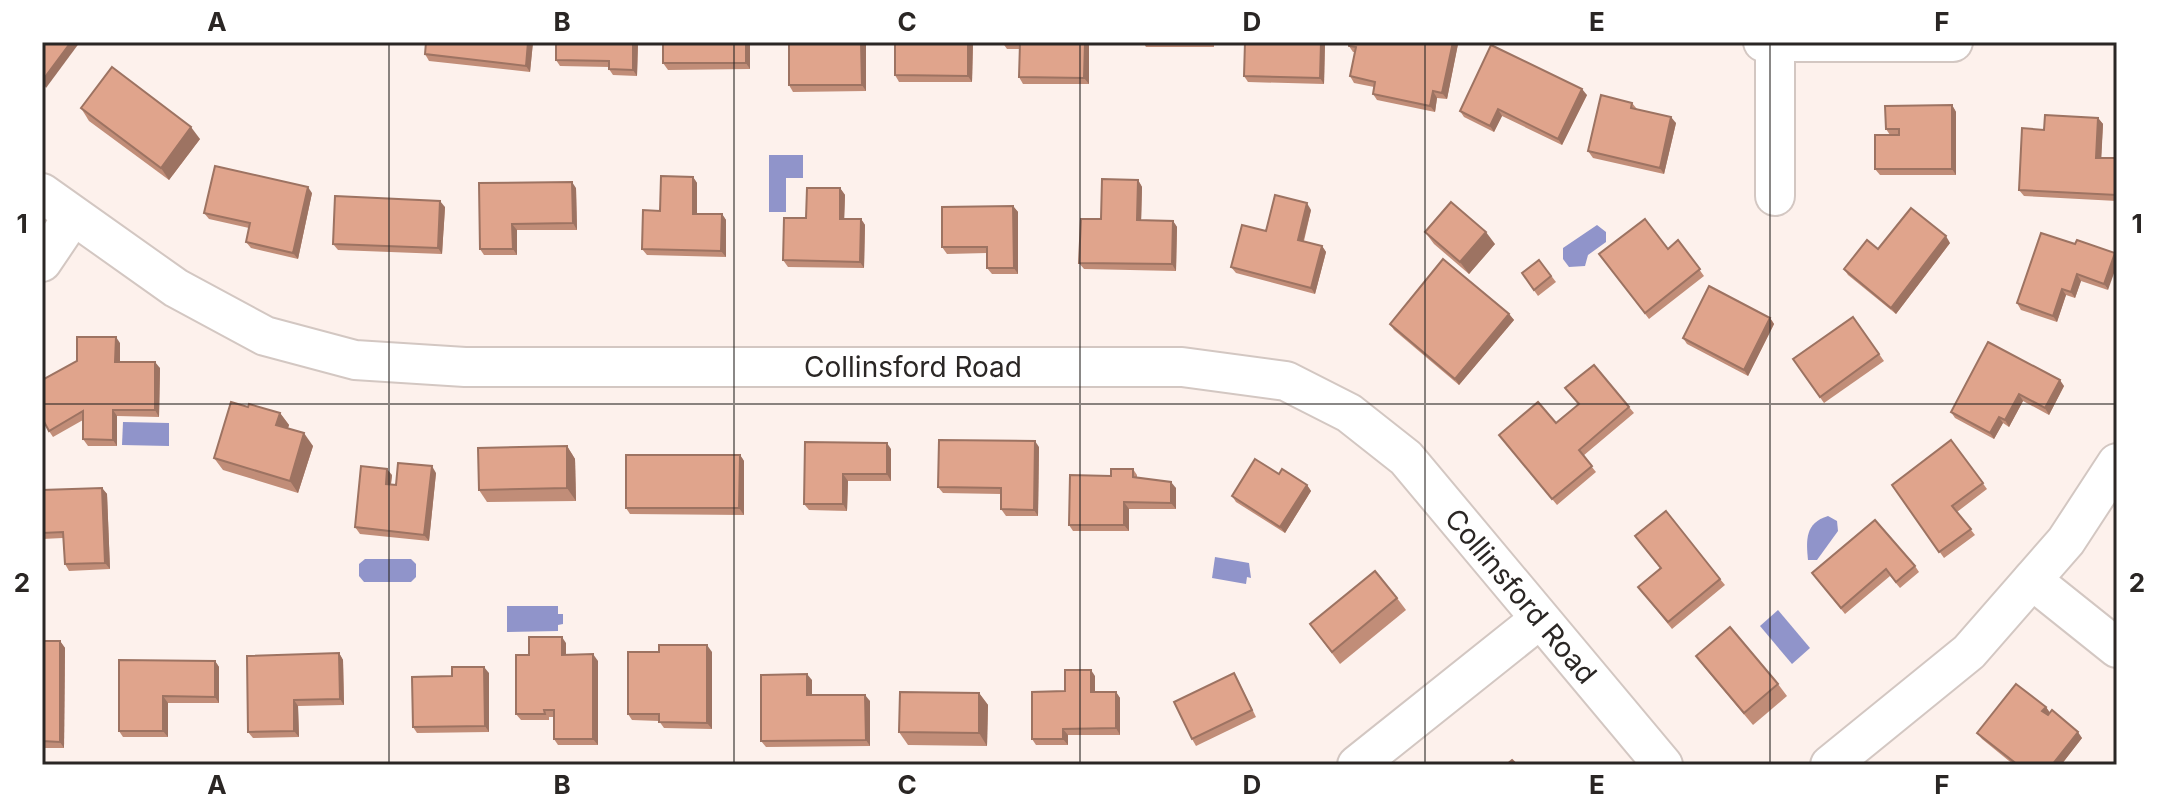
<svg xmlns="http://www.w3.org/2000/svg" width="2159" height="807" viewBox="0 0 2159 807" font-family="Inter,sans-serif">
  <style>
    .water { fill: #9094ca }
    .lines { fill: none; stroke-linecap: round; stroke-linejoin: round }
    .minor-casing { stroke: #d3c7c2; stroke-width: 42 }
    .minor { stroke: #fff; stroke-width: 38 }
    .wall { fill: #c18d78 }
    .shaded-wall { fill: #9d7362 }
    .building { fill: #e0a48c; stroke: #9d7362; stroke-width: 2 }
    .grid { fill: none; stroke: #2a2624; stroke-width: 2; stroke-opacity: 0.55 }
    .labels { text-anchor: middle; stroke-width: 6; stroke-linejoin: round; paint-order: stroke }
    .street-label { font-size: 28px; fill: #2a2624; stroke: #fff }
    .neatline { fill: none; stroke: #2a2624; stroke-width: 3 }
    .grid-label { font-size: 26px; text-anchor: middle; font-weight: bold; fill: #2a2624 }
  </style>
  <rect width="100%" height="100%" fill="#fdf1ec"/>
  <g class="water">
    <polygon points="769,155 803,155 803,178 786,178 786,212 769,212"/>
    <polygon points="1597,225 1606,232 1606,242 1588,255 1585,266 1569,267 1563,259 1563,248"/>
    <polygon points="123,422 169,423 169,446 122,445"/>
    <path d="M1828 516 1837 521 1838 531 1817 560H1808C1806 540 1805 523 1828 516Z"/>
    <polygon points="1215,557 1249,563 1251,578 1247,577 1246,584 1212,578"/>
    <polygon points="365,559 411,559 416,564 416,577 411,582 364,582 359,576 359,564"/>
    <polygon points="507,606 558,606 558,614 563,614 563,624 558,625 558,631 507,632"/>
    <polygon points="1778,610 1810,648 1792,664 1760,626"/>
  </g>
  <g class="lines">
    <defs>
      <g id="minor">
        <polyline points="1763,42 1953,42"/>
        <polyline points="1775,43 1775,196"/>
        <polyline points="42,193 176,288 265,336 355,360 465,367 1182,367 1286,381 1349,413 1406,458 1663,765"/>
        <polyline points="42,262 73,216"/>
        <polyline points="2032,580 2117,648"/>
        <polyline points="1357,765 1540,619"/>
        <polyline points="1830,765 1969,652 2066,541 2117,463"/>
      </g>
    </defs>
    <use href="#minor" class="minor-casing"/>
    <use href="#minor" class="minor"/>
  </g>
  <g class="wall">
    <polygon points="533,42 530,72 429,61 425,54"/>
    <polygon points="556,42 638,42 637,76 613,75 609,69 609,67 560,66 556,60"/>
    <polygon points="663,42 750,42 750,69 668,70 663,63"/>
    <polygon points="866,42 866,91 793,92 789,85"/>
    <polygon points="895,42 973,42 972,82 899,82 895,75"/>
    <polygon points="1002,42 1089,42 1089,84 1023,84 1019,77 1019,49 1007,49"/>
    <polygon points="1143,42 1214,42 1214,47 1146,47"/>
    <polygon points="1325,42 1324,84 1248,82 1244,76"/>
    <polygon points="1458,44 1447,99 1437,98 1435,112 1377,100 1373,94 1374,87 1354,83 1350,76 1355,52 1353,52 1349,46"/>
    <polygon points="1587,95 1562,145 1502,116 1494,132 1464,117 1460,111"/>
    <polygon points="1632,103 1637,109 1676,123 1664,174 1593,158 1588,151"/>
    <polygon points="1952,105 1956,112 1956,175 1880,175 1875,169 1890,135 1886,129"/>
    <polygon points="81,108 200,139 169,180 89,121"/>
    <polygon points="2098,118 2103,124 2101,158 2117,158 2117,201 2024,196 2019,190 2044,130"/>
    <polygon points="693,177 697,183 697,214 722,214 726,220 726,257 647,255 642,249 660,211"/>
    <polygon points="1138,180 1142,187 1141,220 1173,221 1177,227 1176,271 1084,269 1079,263"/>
    <polygon points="479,183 576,188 577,230 517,230 517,255 484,255 480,249"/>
    <polygon points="840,188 845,195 844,219 861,219 865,225 864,268 788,267 783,260 806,218"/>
    <polygon points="312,193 298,259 251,248 246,242 249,228 209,219 204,213"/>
    <polygon points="1013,206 1018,212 1018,274 992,274 987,268 987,253 947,254 942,247"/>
    <polygon points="445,207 442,254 338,250 333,244"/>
    <polygon points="1311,210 1304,241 1322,246 1326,252 1315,294 1236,273 1231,267 1266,231"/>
    <polygon points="1425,232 1495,244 1469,274 1434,244"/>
    <polygon points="1678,240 1704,276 1649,319 1599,254 1668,249"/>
    <polygon points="2077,240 2108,290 2081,281 2075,298 2066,295 2057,322 2021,310 2017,303 2075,244"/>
    <polygon points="1950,243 1896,314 1848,275 1844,269 1878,249"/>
    <polygon points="1539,260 1556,282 1538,296 1522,273"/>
    <polygon points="1509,314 1514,320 1459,385 1394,330 1390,324"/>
    <polygon points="1853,317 1884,361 1824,403 1793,359"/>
    <polygon points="1770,318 1774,324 1748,376 1687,344 1683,338"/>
    <polygon points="1988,342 2064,386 2049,415 2023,401 2009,427 2003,423 1994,439 1955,418 1951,412"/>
    <polygon points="120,343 120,362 160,368 159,417 117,416 117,446 88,446 83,439 83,420 53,437 49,431"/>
    <polygon points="248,407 280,413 289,425 288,428 313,446 298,493 223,470 214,458"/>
    <polygon points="1629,407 1634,413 1583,456 1596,472 1557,505 1499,435"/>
    <polygon points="1951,440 1987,489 1957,512 1975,535 1944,558 1892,485"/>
    <polygon points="805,442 891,449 891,481 848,481 847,511 809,510 804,504"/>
    <polygon points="567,446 575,459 576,501 487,502 479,490"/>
    <polygon points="1039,447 1038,516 1006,516 1001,509 1001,494 943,493 938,487"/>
    <polygon points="740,455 744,461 744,515 630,514 626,508"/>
    <polygon points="1133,469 1137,475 1137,478 1176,488 1176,509 1129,509 1129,531 1073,531 1069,525 1111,476"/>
    <polygon points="436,473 429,541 360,534 355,527 392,475 391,485 396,485"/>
    <polygon points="1279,474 1307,485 1311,491 1285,533 1236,502 1232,496"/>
    <polygon points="102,488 107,494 110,569 69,571 65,564 63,538 42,539 42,490"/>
    <polygon points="1635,536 1720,579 1725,585 1672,629 1643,593 1660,568"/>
    <polygon points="1915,566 1919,572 1900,588 1890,576 1845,614 1812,573"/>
    <polygon points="1397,598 1406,610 1340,664 1310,624"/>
    <polygon points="42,641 60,641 65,648 64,748 42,748"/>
    <polygon points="566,643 566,655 598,661 598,745 558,745 554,739 554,717 549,717 549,720 521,720 516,714 529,655"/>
    <polygon points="712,652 712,729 664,728 659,721 632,720 628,714"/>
    <polygon points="339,653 343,660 344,705 298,706 299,737 253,738 248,732"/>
    <polygon points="1696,656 1778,684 1787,696 1753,725 1705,668"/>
    <polygon points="119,660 215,661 219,667 219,703 168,703 168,737 123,737 119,731"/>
    <polygon points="489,673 489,732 417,733 413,727"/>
    <polygon points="1095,676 1095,692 1116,692 1120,698 1120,735 1068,735 1068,745 1036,745 1032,739 1065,691"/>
    <polygon points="812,680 812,695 870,701 870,746 766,747 761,741"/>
    <polygon points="1238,680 1256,717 1196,746 1192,739"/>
    <polygon points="979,693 988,705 987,746 908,745 899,732"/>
    <polygon points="2046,707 2050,713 2082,738 2061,765 2014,765 1982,739 1977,733"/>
  </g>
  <g class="shaded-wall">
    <polygon points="71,42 80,42 46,88 42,81"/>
    <polygon points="528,42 533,42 530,72 526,66"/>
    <polygon points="633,42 638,42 637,76 633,70"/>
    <polygon points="746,42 750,42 750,69 746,63"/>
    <polygon points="861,42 866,42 866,91 862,85"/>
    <polygon points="968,42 973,42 972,82 968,76"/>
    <polygon points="1085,42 1089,42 1089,84 1084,78"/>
    <polygon points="1321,42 1325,42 1324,84 1320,78"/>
    <polygon points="1453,42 1457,42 1458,44 1447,99 1442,93"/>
    <polygon points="1582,89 1587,95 1562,145 1558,139"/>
    <polygon points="1433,91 1437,98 1435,112 1430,106"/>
    <polygon points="1952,105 1956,112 1956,175 1952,169"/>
    <polygon points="1498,109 1502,116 1494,132 1490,126"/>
    <polygon points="1671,117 1676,123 1664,174 1660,168"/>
    <polygon points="2098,118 2103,124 2101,164 2096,158"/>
    <polygon points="191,127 200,139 169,180 161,168"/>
    <polygon points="693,177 697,183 697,220 693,214"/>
    <polygon points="1138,180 1142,187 1141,226 1137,220"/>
    <polygon points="572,182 576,188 577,230 573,223"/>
    <polygon points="308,187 312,193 298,259 293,253"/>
    <polygon points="840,188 845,195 844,225 840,219"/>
    <polygon points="440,201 445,207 442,254 438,248"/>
    <polygon points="1307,203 1311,210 1302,246 1298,240"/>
    <polygon points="1013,206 1018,212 1018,274 1014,268"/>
    <polygon points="722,214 726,220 726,257 721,251"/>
    <polygon points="861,219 865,225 864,268 860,262"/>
    <polygon points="1173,221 1177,227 1176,271 1172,264"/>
    <polygon points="512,224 517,230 517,255 513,249"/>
    <polygon points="1486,232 1495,244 1469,274 1460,262"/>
    <polygon points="1946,236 1950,243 1896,314 1891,308"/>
    <polygon points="1322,246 1326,252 1315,294 1311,288"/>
    <polygon points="2115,253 2117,256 2117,265 2108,290 2104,284"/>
    <polygon points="2077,274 2081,281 2075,298 2071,292"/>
    <polygon points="2062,289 2066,295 2057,322 2053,316"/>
    <polygon points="1509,314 1514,320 1459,385 1455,379"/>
    <polygon points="1770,318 1774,324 1748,376 1744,370"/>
    <polygon points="116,337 120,343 120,368 115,362"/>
    <polygon points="155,362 160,368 159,417 155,410"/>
    <polygon points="2060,380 2064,386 2049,415 2045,408"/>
    <polygon points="2019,394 2023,401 2009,427 2005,420"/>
    <polygon points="113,410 117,416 117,446 113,440"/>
    <polygon points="280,413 289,425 285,437 276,425"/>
    <polygon points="1999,417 2003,423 1994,439 1990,433"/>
    <polygon points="304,433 313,446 298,493 290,481"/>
    <polygon points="1035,441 1039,447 1038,516 1034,510"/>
    <polygon points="887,443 891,449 891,481 887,474"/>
    <polygon points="567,446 575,459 576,501 567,488"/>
    <polygon points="740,455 744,461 744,515 739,508"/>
    <polygon points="432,466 436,473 429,541 424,535"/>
    <polygon points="387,469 392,475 390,490 386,484"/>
    <polygon points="843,474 848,481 847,511 843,504"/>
    <polygon points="1171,482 1176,488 1176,509 1171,503"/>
    <polygon points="1307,485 1311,491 1285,533 1280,527"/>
    <polygon points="102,488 107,494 110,569 105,563"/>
    <polygon points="1124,502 1129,509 1129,531 1124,525"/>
    <polygon points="562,637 566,643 566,661 562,655"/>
    <polygon points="60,641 65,648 64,748 60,742"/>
    <polygon points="707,645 712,652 712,729 707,723"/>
    <polygon points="339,653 343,660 344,705 340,699"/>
    <polygon points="593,654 598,661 598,745 593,739"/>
    <polygon points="215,661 219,667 219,703 215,697"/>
    <polygon points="484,667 489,673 489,732 485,726"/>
    <polygon points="1091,670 1095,676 1095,698 1091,692"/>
    <polygon points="807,674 812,680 812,702 807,695"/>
    <polygon points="1116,692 1120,698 1120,735 1116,728"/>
    <polygon points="979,693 988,705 987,746 979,733"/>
    <polygon points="865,695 870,701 870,746 866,740"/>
    <polygon points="163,696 168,703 168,737 163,731"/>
    <polygon points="294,700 298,706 299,737 294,731"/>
    <polygon points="2046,707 2050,713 2047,717 2042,711"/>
    <polygon points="1063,729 1068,735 1068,745 1063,739"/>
    <polygon points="2078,732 2082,738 2061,765 2052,765"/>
  </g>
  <g class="building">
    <polygon points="42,42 71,42 42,81"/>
    <polygon points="426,42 528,42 526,66 425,54"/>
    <polygon points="556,42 633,42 633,70 609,69 609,61 556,60"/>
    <rect x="663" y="42" width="83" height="21"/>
    <polygon points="789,42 861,42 862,85 789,85"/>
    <polygon points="895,42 968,42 968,76 895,75"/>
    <polygon points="1002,42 1085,42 1084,78 1019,77 1020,43"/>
    <polygon points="1245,42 1321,42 1320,78 1244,76"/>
    <polygon points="1349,42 1453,42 1442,93 1433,91 1430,106 1373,94 1375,82 1350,76 1356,47 1349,46"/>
    <polygon points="1491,45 1582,89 1558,139 1498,109 1490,126 1460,111"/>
    <polygon points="112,67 191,127 161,168 81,108"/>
    <polygon points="1601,95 1632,103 1631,108 1671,117 1660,168 1588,151"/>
    <polygon points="1952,105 1952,169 1875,169 1875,135 1899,135 1899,129 1886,129 1885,106"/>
    <polygon points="2045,115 2098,118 2096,158 2117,158 2117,195 2019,190 2022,128 2044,130"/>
    <polygon points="215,166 308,187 293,253 246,242 250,223 204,213"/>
    <polygon points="661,176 693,177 693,214 722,214 721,251 642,249 643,210 660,211"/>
    <polygon points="1102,179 1138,180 1137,220 1173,221 1172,264 1079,263 1081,219 1101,219"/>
    <polygon points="572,182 573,223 512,224 513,249 480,249 479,183"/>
    <polygon points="807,188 840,188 840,219 861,219 860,262 783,260 784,218 806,218"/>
    <polygon points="1275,195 1307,203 1298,240 1322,246 1311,288 1231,267 1242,225 1266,231"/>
    <polygon points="335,196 440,201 438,248 333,244"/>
    <polygon points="1451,202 1486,232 1460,262 1425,232"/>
    <polygon points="1013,206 1014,268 987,268 987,247 942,247 942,207"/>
    <polygon points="1911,208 1946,236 1891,308 1844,269 1867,240 1878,249"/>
    <polygon points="1645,219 1668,249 1678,240 1700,269 1645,313 1599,254"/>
    <polygon points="2041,233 2075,244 2077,240 2115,253 2104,284 2077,274 2071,292 2062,289 2053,316 2017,303"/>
    <polygon points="1443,259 1509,314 1455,379 1390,324"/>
    <polygon points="1539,260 1551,276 1534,290 1522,273"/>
    <polygon points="1709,286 1770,318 1744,370 1683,338"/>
    <polygon points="1853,317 1879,354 1820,397 1793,359"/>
    <polygon points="77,337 116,337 115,362 155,362 155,410 113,410 113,440 83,439 83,411 49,431 42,418 42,380 77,361"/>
    <polygon points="1988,342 2060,380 2045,408 2019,394 2005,420 1999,417 1990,433 1951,412"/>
    <polygon points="1594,365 1629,407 1579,450 1592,466 1552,499 1499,435 1538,402 1556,423 1579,404 1565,388"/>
    <polygon points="231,402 248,407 249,404 280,413 276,425 304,433 290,481 214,458"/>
    <polygon points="939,440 1035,441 1034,510 1001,509 1001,488 938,487"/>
    <polygon points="1951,440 1983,483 1952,506 1971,529 1939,552 1892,485"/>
    <polygon points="805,442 887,443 887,474 843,474 843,504 804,504"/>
    <polygon points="567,446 567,488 479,490 478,448"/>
    <polygon points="626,455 740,455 739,508 626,508"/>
    <polygon points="1255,459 1279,474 1282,469 1307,485 1280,527 1232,496"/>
    <polygon points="398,463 432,466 424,535 355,527 361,466 387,469 386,484 396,485"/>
    <polygon points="1111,469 1133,469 1133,477 1171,482 1171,503 1124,502 1124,525 1069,525 1070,475 1111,476"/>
    <polygon points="102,488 105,563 65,564 63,532 42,533 42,490"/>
    <polygon points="1666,511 1720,579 1668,622 1638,587 1661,568 1635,536"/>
    <polygon points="1875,520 1915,566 1896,582 1886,569 1841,608 1812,573"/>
    <polygon points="1375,571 1397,598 1332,652 1310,624"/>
    <polygon points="1730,627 1778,684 1744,713 1696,656"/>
    <polygon points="529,637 562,637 562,655 593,654 593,739 554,739 554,710 544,710 545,714 516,714 516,655 529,655"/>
    <polygon points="42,641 60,641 60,742 42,741"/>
    <polygon points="659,645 707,645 707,723 659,722 659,714 628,714 628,652 659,652"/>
    <polygon points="339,653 340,699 294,700 294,731 248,732 247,656"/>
    <polygon points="119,660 215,661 215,697 163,696 163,731 119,731"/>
    <polygon points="452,667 484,667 485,726 413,727 412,677 452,676"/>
    <polygon points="1065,670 1091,670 1091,692 1116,692 1116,728 1063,729 1063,739 1032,739 1032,692 1065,691"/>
    <polygon points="1234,673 1252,710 1192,739 1174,702"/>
    <polygon points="807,674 807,695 865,695 866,740 761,741 761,675"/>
    <polygon points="2016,684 2046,707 2042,711 2048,715 2052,710 2078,732 2052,765 2018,765 1977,733"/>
    <polygon points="900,692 979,693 979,733 899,732"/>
    <polygon points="1512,760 1517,765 1506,765"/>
  </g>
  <path class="grid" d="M389 42V765M734 42V765M1080 42V765M1425 42V765M1770 42V765M42 404H2117"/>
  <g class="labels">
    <g class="street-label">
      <text x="913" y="377">Collinsford Road</text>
      <text transform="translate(1521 596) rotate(50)" y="10">Collinsford Road</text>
    </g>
  </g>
  <rect width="2159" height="807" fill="none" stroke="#ffffff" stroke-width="88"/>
  <rect x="44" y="44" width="2071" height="719" class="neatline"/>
  <g class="grid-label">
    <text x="217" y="31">A</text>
    <text x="562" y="31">B</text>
    <text x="907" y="31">C</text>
    <text x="1252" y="31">D</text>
    <text x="1597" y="31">E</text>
    <text x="1942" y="31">F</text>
    <text x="22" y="233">1</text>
    <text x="2137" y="233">1</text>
    <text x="22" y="592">2</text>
    <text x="2137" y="592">2</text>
    <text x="217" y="794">A</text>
    <text x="562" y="794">B</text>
    <text x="907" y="794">C</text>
    <text x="1252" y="794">D</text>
    <text x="1597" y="794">E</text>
    <text x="1942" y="794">F</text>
  </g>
</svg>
